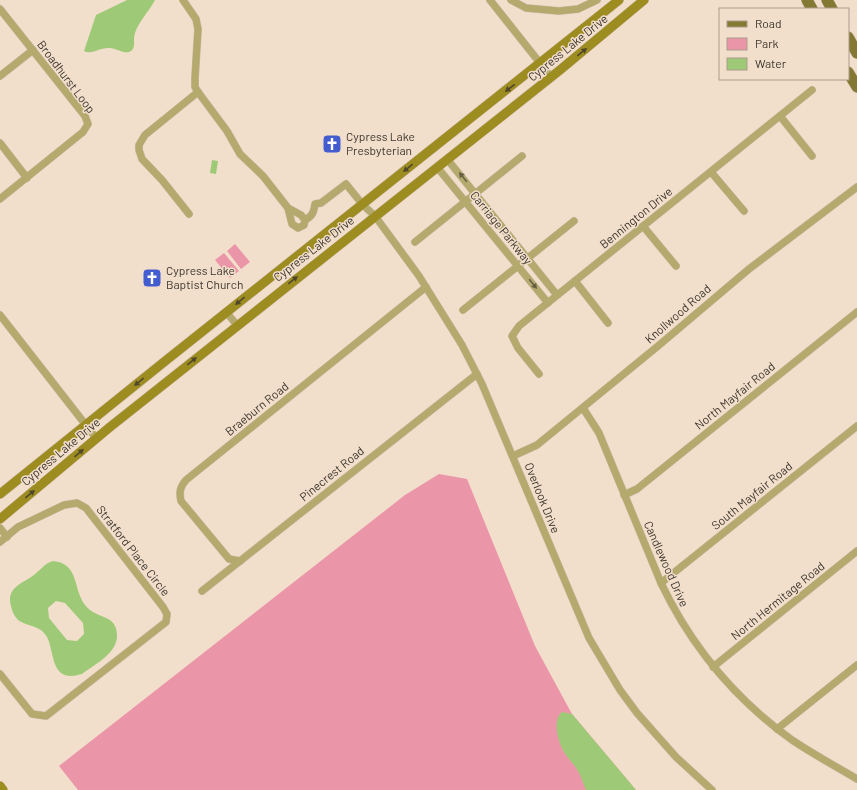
<svg xmlns="http://www.w3.org/2000/svg" width="857" height="790" viewBox="0 0 857 790" font-family="Barlow,sans-serif">
  <style>
    .green { fill: #eb95a9 }
    .water { fill: #9eca77; fill-rule: evenodd }
    .lines { fill: none; stroke-linecap: round; stroke-linejoin: round }
    .street-casing { stroke: #cebdac; stroke-width: 8 }
    .secondary-casing { stroke: #cebdac; stroke-width: 10 }
    .primary-casing { stroke: #cebdac; stroke-width: 12 }
    .street { stroke: #b4aa6d; stroke-width: 7 }
    .secondary { stroke: #9d8c20; stroke-width: 9 }
    .primary { stroke: #847832; stroke-width: 11 }
    .oneway { fill: #50472b }
    .oneway2 { fill: #675f44 }
    .labels { text-anchor: middle; stroke-width: 3; stroke-linejoin: round; paint-order: stroke }
    .street-label { font-size: 12px; fill: #3d362e; stroke: #f2dfcb }
    .poi-label { font-size: 12px; fill: #3d362e; stroke: #f2dfcb; text-anchor: start }
  </style>
  <rect width="100%" height="100%" fill="#f2dfcb"/>
  <g class="green">
    <polygon points="235,244 250,262 241,269 227,251"/>
    <polygon points="224,253 239,271 230,278 215,260"/>
    <polygon points="439,474 467,479 535,646 572,714 636,790 78,790 59,766 405,495"/>
  </g>
  <g class="water">
    <path d="M127 0H155C149 12 135 25 134 38 134 44 135 50 129 52 123 54 115 47 108 48 99 48 92 55 84 51L96 15Z"/>
    <polygon points="212,160 218,161 216,174 210,173"/>
    <path d="M53 561C79 563 73 589 85 605 96 620 118 613 117 637 116 654 94 665 82 674 52 683 55 658 48 639 42 625 28 627 18 620 14 616 12 611 11 606 6 587 22 584 34 575 39 571 43 566 48 563ZM56 601 65 603 83 623 84 634 77 641 67 640 49 618 48 608Z"/>
    <path d="M562 712 572 714 636 790H586C583 784 582 778 579 773 575 765 568 759 564 752 558 742 552 720 562 712Z"/>
  </g>
  <g class="lines">
    <defs>
      <g id="street">
        <polyline points="183,0 196,19 198,29 195,78 195,87 198,92 227,131 240,154 263,176 288,208 301,215 305,220 304,225 298,228 292,224 288,208"/>
        <polyline points="490,0 551,77"/>
        <polyline points="511,0 526,8 559,11 578,9 597,0"/>
        <polyline points="0,9 85,116 88,124 83,132 0,199"/>
        <polyline points="0,76 33,50"/>
        <polyline points="780,116 812,156"/>
        <polyline points="0,143 27,178"/>
        <polyline points="447,159 557,295"/>
        <polyline points="437,167 548,303"/>
        <polyline points="711,172 744,211"/>
        <polyline points="189,214 162,180 142,159 139,150 139,145 145,135 198,92"/>
        <path d="M305 220C313 216 314 211 315 204L321 203 346 184 363 205 375 216 419 276 462 345 482 384 589 638 620 690 637 713 676 757 712 790"/>
        <polyline points="643,226 676,266"/>
        <polyline points="415,242 522,156"/>
        <polyline points="575,281 608,323"/>
        <polyline points="463,310 574,221"/>
        <polyline points="226,312 237,325"/>
        <polyline points="0,315 96,438"/>
        <polyline points="539,374 518,348 512,336 519,326 812,90"/>
        <path d="M583 408 599 433 661 583C691 646 735 699 792 740 813 754 835 766 857 779"/>
        <polyline points="513,456 537,445 658,346 749,269 857,187"/>
        <polyline points="624,495 637,489 857,312"/>
        <polyline points="0,528 7,537"/>
        <polyline points="0,542 18,527 64,505 77,503 86,508 163,607 167,614 166,622 46,716 32,714 0,674"/>
        <path d="M240 561 229 559 181 501C179 492 180 487 186 480L426 287"/>
        <polyline points="661,583 857,426"/>
        <polyline points="202,591 477,374"/>
        <polyline points="713,667 857,551"/>
        <polyline points="777,729 857,665"/>
      </g>
      <g id="secondary">
        <polyline points="0,494 164,362 619,0"/>
        <polyline points="0,519 110,427 560,70 644,0"/>
        <polyline points="0,786 3,790"/>
      </g>
      <g id="primary">
        <polyline points="807,0 812,9"/>
        <polyline points="827,0 832,9"/>
        <polyline points="848,37 857,53"/>
        <polyline points="848,72 857,87"/>
      </g>
    </defs>
    <use href="#street" class="street-casing"/>
    <use href="#secondary" class="secondary-casing"/>
    <use href="#primary" class="primary-casing"/>
    <use href="#street" class="street"/>
    <use href="#secondary" class="secondary"/>
    <use href="#primary" class="primary"/>
  </g>
  <defs><path id="oneway-solid" d="M-6-.8H1V-3.2L6.5 0L1 3.2V.8H-6Z"/></defs>
  <g class="oneway">
    <use href="#oneway-solid" transform="translate(582 52) rotate(-39)"/>
    <use href="#oneway-solid" transform="translate(510 88) rotate(142)"/>
    <use href="#oneway-solid" transform="translate(408 168) rotate(141)"/>
    <use href="#oneway-solid" transform="translate(293 280) rotate(-39)"/>
    <use href="#oneway-solid" transform="translate(240 301) rotate(141)"/>
    <use href="#oneway-solid" transform="translate(192 361) rotate(-39)"/>
    <use href="#oneway-solid" transform="translate(139 382) rotate(141)"/>
    <use href="#oneway-solid" transform="translate(79 453) rotate(-41)"/>
    <use href="#oneway-solid" transform="translate(30 494) rotate(-39)"/>
  </g>
  <g class="oneway2">
    <use href="#oneway-solid" transform="translate(463 177) rotate(-129)"/>
    <use href="#oneway-solid" transform="translate(533 284) rotate(51)"/>
  </g>
  <defs>
    <symbol id="church-square" viewBox="-11 -11 22 22"><rect x="-9" y="-9" width="18" height="18" rx="4" fill="#435ccf" stroke="#f2dfcb"/><path d="M-1.2-6h2.4v3.5h3.3v2.4h-3.3V6h-2.4V-.1h-3.3v-2.4h3.3Z" fill="#fff"/></symbol>
  </defs>
  <g fill-rule="evenodd">
    <use href="#church-square" x="321" y="133" width="22" height="22"/>
    <use href="#church-square" x="141" y="267" width="22" height="22"/>
  </g>
  <g class="labels">
    <g class="street-label">
      <text transform="translate(568 48) rotate(-39)" y="4">Cypress Lake Drive</text>
      <text transform="translate(66 77) rotate(53)" y="4">Broadhurst Loop</text>
      <text transform="translate(636 218) rotate(-39)" y="4">Bennington Drive</text>
      <text transform="translate(501 228) rotate(51)" y="4">Carriage Parkway</text>
      <text transform="translate(314 249) rotate(-38)" y="4">Cypress Lake Drive</text>
      <text transform="translate(678 314) rotate(-41)" y="4">Knollwood Road</text>
      <text transform="translate(735 396) rotate(-39)" y="4">North Mayfair Road</text>
      <text transform="translate(257 409) rotate(-39)" y="4">Braeburn Road</text>
      <text transform="translate(61 452) rotate(-40)" y="4">Cypress Lake Drive</text>
      <text transform="translate(332 474) rotate(-39)" y="4">Pinecrest Road</text>
      <text transform="translate(752 496) rotate(-39)" y="4">South Mayfair Road</text>
      <text transform="translate(542 498) rotate(68)" y="4">Overlook Drive</text>
      <text transform="translate(133 551) rotate(52)" y="4">Stratford Place Circle</text>
      <text transform="translate(666 564) rotate(66)" y="4">Candlewood Drive</text>
      <text transform="translate(778 601) rotate(-39)" y="4">North Hermitage Road</text>
    </g>
    <g class="poi-label">
      <text x="346" y="141">Cypress Lake<tspan x="346" dy="14">Presbyterian</tspan></text>
      <text x="166" y="275">Cypress Lake<tspan x="166" dy="14">Baptist Church</tspan></text>
    </g>
  </g>
  <rect x="719" y="8" width="130" height="72" fill="#f2dfcb" stroke="#aa9b8c"/>
  <rect x="727" y="21" width="20" height="6" fill="#847832" stroke="#aa9b8c"/>
  <text x="755" y="28" font-size="12" fill="#3d362e">Road</text>
  <rect x="727" y="38" width="20" height="12" fill="#eb95a9" stroke="#aa9b8c"/>
  <text x="755" y="48" font-size="12" fill="#3d362e">Park</text>
  <rect x="727" y="58" width="20" height="12" fill="#9eca77" stroke="#aa9b8c"/>
  <text x="755" y="68" font-size="12" fill="#3d362e">Water</text>
</svg>
